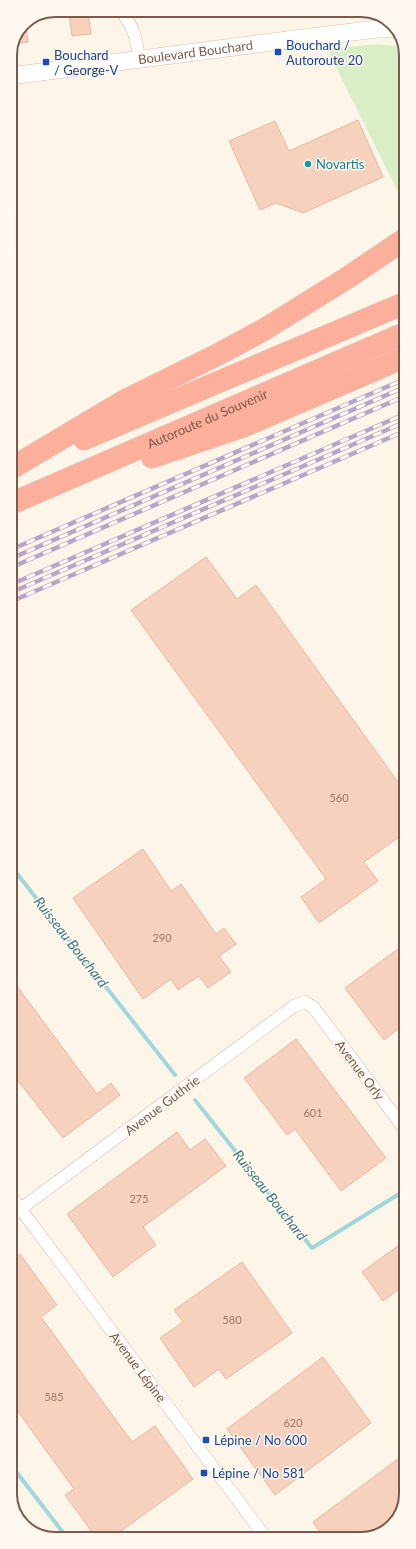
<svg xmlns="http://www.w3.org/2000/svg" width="416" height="1549" viewBox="0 0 416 1549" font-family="Lato,sans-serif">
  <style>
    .green { fill: #d8eec5 }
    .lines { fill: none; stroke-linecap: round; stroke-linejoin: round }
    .stream { stroke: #a0d7dd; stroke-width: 4 }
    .building { fill: #f6d1be; stroke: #eab69d }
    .minor-casing { stroke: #d2bbad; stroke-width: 13 }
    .secondary-casing { stroke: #d8bdac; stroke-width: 18 }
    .motorway-casing { stroke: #ddd4d0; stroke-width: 23 }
    .minor { stroke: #fff; stroke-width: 12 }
    .secondary { stroke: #fff; stroke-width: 17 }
    .motorway { stroke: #fcb09c; stroke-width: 22 }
    .rail-casing { stroke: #b7a5ca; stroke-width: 4.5 }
    .rail { stroke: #fff9f1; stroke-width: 3; stroke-dasharray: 9; stroke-linecap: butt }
    .transit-dot { fill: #1a4fb4; stroke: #fff9f1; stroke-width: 1.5 }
    .culture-dot { fill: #0f9aa8; stroke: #fff9f1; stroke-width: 1.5 }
    .labels { text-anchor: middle; stroke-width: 3; stroke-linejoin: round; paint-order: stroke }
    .number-label { font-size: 11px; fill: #9a7767 }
    .transit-label { font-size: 13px; fill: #164399; stroke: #fff9f1; text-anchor: start }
    .street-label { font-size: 13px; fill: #7c594a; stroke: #fff9f1 }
    .culture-label { font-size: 13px; fill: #0d838f; stroke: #fff9f1; text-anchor: start }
    .water-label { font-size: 14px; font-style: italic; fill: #3b7982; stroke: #fff9f1 }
    .rim { fill: none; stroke: #7c594a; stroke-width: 2 }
  </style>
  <rect width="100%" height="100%" fill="#fef5e9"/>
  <polygon class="green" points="377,44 405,47 405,206 327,49"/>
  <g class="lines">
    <g class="stream">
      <polyline points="11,866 175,1075"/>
      <polyline points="195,1100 312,1248 399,1194"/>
      <polyline points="11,1465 68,1539"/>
    </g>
  </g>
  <g class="building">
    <polygon points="88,11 91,34 72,36 69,13"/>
    <polygon points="25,22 28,42 15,44 23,23"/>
    <polygon points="358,120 383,177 303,213 276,203 260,210 229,141 275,121 289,151"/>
    <polygon points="206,557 237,599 256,585 406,793 406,832 364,862 378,881 319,923 301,897 326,879 131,610"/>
    <polygon points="143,849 171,891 181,884 216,934 224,928 236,944 219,956 231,972 208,988 199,976 178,990 171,979 143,999 73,898"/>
    <polygon points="406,943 406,1023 384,1040 345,988"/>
    <polygon points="11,978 97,1094 111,1083 120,1095 63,1138 11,1072"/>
    <polygon points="296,1039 386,1158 341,1191 295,1129 287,1135 244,1078"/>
    <polygon points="177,1132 190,1150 205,1139 226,1166 143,1227 156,1245 113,1277 67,1214"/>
    <polygon points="406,1240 406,1284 383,1301 362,1272"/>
    <polygon points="20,1254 57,1305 41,1317 132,1442 155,1426 193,1479 110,1539 97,1539 65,1495 74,1489 11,1402 11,1261"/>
    <polygon points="242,1262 292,1333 226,1379 219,1369 194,1387 160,1338 183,1322 174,1310"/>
    <polygon points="323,1357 371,1423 275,1495 227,1429"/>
    <polygon points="406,1453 406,1494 395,1523 370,1538 324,1538 313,1522"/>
  </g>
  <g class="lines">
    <defs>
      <g id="minor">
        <path d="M120 10C134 27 137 39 139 60"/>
        <polyline points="11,1196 266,1538"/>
        <polyline points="11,1216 294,1006 305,1002 314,1008 406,1131"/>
      </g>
      <g id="secondary">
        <path id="s1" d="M10 76 303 38 377 29H395"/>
      </g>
      <g id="motorway">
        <polyline points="84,439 405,303"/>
        <polyline points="152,457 244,426 405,357"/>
        <polyline points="10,469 126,400 219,354 265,329 347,278 405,239"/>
        <path id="s2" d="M10 504 405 333"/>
      </g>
    </defs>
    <use href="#minor" class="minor-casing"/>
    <use href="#secondary" class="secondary-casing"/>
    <use href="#motorway" class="motorway-casing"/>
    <use href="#minor" class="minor"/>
    <use href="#secondary" class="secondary"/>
    <use href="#motorway" class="motorway"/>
    <defs>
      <g id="rail">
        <polyline points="10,550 405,379"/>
        <polyline points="10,559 405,387"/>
        <polyline points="10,568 405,396"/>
        <polyline points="10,585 405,414"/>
        <polyline points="10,593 405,422"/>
        <polyline points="10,602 405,431"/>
      </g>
    </defs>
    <use href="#rail" class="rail-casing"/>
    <use href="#rail" class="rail"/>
  </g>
  <g class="transit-dot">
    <rect x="274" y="48" width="8" height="8" rx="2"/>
    <rect x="42" y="58" width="8" height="8" rx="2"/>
    <rect x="202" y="1436" width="8" height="8" rx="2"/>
    <rect x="200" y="1469" width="8" height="8" rx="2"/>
  </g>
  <circle class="culture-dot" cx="308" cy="164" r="4"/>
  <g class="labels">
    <g class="number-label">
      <text x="339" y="802">560</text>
      <text x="162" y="942">290</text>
      <text x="313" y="1117">601</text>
      <text x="139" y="1203">275</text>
      <text x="232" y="1324">580</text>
      <text x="54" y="1401">585</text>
      <text x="293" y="1427">620</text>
    </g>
    <g class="transit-label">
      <text x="286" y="50">Bouchard /<tspan x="286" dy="15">Autoroute 20</tspan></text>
      <text x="54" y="60">Bouchard<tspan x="54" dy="15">/ George-V</tspan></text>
      <text x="214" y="1445">Lépine / No 600</text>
      <text x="212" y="1478">Lépine / No 581</text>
    </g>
    <g class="street-label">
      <text dy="5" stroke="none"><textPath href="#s1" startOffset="187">Boulevard Bouchard</textPath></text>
      <text dy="5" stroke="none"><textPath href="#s2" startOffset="215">Autoroute du Souvenir</textPath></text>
      <text transform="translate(360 1070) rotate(53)" y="5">Avenue Orly</text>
      <text transform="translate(162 1105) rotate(-37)" y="5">Avenue Guthrie</text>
      <text transform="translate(138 1367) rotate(53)" y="5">Avenue Lépine</text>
    </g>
    <g class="culture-label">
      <text x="316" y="169">Novartis</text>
    </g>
    <g class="water-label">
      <text transform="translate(71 942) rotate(52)" y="5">Ruisseau Bouchard</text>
      <text transform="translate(270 1195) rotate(52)" y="5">Ruisseau Bouchard</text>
    </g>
  </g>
  <path d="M0 0H416V1549H0ZM55 17H361A38 38 0 0 1 399 55V1494A38 38 0 0 1 361 1532H55A38 38 0 0 1 17 1494V55A38 38 0 0 1 55 17Z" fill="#fff9f1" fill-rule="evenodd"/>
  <path class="rim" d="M55 17H361A38 38 0 0 1 399 55V1494A38 38 0 0 1 361 1532H55A38 38 0 0 1 17 1494V55A38 38 0 0 1 55 17Z"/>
</svg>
